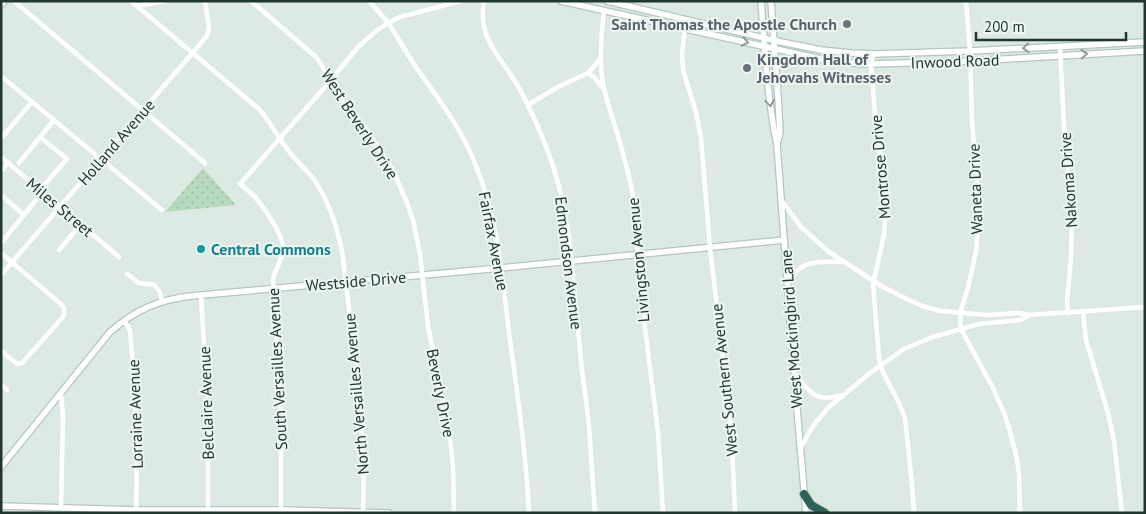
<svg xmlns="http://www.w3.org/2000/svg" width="1146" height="514" viewBox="0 0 1146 514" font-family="'PT Sans',sans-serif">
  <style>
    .park { fill: url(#park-dots) }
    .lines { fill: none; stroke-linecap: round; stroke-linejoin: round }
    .secondary-casing { stroke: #b1c8bf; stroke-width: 8 }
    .highway-casing { stroke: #bcc3c1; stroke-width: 10 }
    .street { stroke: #fff; stroke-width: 4.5 }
    .secondary { stroke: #fff; stroke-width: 5.5 }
    .highway { stroke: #2d6256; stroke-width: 8 }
    .oneway { stroke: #909b98 }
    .worship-dot { fill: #6b7280; stroke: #edf6f1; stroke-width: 2 }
    .culture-dot { fill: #0f9aa8; stroke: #edf6f1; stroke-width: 2 }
    .labels { text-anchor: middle; stroke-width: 4; stroke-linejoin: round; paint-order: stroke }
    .worship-label { font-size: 16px; font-weight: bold; fill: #5b616d; stroke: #edf6f1; text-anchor: end }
    .street-label { font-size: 16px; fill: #203730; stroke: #edf6f1 }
    .culture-label { font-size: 16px; font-weight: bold; fill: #0d838f; stroke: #edf6f1; text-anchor: start }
  </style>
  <defs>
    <pattern id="park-dots" width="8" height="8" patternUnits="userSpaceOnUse" patternTransform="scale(1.25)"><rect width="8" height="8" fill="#b7dabf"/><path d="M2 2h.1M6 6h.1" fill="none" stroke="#9dbca4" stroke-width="1.8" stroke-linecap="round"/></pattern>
  </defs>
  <rect width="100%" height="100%" fill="#dde9e3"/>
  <polygon class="park" points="203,168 236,205 165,212"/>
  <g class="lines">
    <defs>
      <g id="secondary">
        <polyline points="561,1 834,62 871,64 970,61 1145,51"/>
        <polyline points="607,1 781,42 821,50 851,53 873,54 970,51 1145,42"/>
        <path d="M761 1C765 49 767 98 777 145L796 397 806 513"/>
        <polyline points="771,1 778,97 780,133 778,141"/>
        <polyline points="1,5 4,1"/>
        <path d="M1 467 110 332C135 310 158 300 191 296L501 268 784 240"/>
        <polyline points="1,506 136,510 281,510 389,513"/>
      </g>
      <polyline id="highway" points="804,494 811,505 825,513"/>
    </defs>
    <use href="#secondary" class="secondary-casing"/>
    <use href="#highway" class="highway-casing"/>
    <g class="street">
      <polyline points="14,1 205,163"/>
      <path d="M131 1 259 109C269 120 276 134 285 146 293 158 304 167 313 178 330 202 338 229 343 257 352 342 367 427 363 512"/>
      <polyline points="251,1 316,57 321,64 337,93 345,105 366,129 393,170 407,203 413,220 420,254 428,326 447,422 451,446 453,467 454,513"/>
      <path d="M369 1C376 9 383 16 389 24 398 38 406 52 415 66 438 98 462 129 476 166 498 219 502 276 509 332 517 392 526 452 529 513"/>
      <path d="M484 1C477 39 501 57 518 86 532 111 543 137 552 163 571 219 573 280 579 339 581 368 586 397 589 426 591 455 593 484 595 513"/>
      <polyline points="966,1 970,51 972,120 979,214 976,251 968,288 960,313 961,329 993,388 1004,413 1009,428 1017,459 1019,475 1020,513"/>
      <polyline points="137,6 165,1"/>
      <path d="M604 11C601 35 599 60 603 84 607 104 615 124 620 143 625 161 630 178 633 196L645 328 658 432 663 513"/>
      <polyline points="685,29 682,53 683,70 696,112 701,138 710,248 727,391 732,443 735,513"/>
      <polyline points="1060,46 1064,127 1072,216 1071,258 1067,301 1068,313"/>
      <polyline points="873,54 871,64 875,115 877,133 884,178 886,203 884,235 873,284 879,357 880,366 899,403 905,418 912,485 914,513"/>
      <polyline points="588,73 594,77 602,87"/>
      <polyline points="1,76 162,210"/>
      <polyline points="528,105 556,88 588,73 601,58"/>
      <polyline points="1,138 32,102"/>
      <polyline points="1,157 119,257"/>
      <polyline points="19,163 54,120"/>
      <polyline points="1,171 8,163"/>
      <polyline points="40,190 67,159 40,137"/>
      <polyline points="1,195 24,215"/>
      <polyline points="782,201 801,227 829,252 883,287 911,301 922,306 941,311 987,315 1019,313 1029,315 1145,307"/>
      <polyline points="1,243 36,200"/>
      <polyline points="59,250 81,224"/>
      <path d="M1 253 62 305C65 309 65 312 63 317L22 363 17 364 1 351"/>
      <polyline points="127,274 139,283 154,285 157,288 160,292 162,302"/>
      <polyline points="1,275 207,36 209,27 205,1"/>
      <path d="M788 283C799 260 819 261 841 262"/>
      <polyline points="201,295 208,413 208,511"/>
      <polyline points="1083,312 1086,340 1108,413 1114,441 1122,513"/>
      <path d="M124 321 129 328 130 331C136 391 138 450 136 510"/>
      <path d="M795 373C807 391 818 404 841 395"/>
      <polyline points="1,385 7,390"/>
      <polyline points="61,394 63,416 61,508"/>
      <polyline points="801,447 813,426 828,408 870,373 904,349 933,337 979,324 1020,320 1029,315"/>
      <path d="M281 510V390L273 280C274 270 282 261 283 251 285 236 264 208 255 197 250 192 245 188 240 184L330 81 358 47 376 31 388 23 400 17 461 1"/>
    </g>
    <use href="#secondary" class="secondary"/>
    <use href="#highway" class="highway"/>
  </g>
  <defs><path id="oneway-chevron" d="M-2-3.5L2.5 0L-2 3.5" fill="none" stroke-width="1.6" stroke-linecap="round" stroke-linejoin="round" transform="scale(1.25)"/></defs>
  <g class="oneway">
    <use href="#oneway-chevron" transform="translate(745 42) rotate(12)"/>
    <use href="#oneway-chevron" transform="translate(1026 48) rotate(177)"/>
    <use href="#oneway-chevron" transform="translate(1084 54) rotate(-3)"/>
    <use href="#oneway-chevron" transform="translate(770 103) rotate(82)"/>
  </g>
  <g class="worship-dot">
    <circle cx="847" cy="24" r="5"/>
    <circle cx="747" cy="68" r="5"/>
  </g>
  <circle class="culture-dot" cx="201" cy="249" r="5"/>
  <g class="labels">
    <g class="worship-label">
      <text x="837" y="30">Saint Thomas the Apostle Church</text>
      <text x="757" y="65" text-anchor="start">Kingdom Hall of<tspan x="757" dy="18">Jehovahs Witnesses</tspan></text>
    </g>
    <g class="street-label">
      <text transform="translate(955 61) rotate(-2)" y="6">Inwood Road</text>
      <text transform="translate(360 124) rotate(57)" y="6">West Beverly Drive</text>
      <text transform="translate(116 142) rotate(-49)" y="6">Holland Avenue</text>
      <text transform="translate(880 167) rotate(-95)" y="6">Montrose Drive</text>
      <text transform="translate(1068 180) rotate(-94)" y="6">Nakoma Drive</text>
      <text transform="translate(975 189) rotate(-92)" y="6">Waneta Drive</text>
      <text transform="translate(60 207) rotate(40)" y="6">Miles Street</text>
      <text transform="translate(494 241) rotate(79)" y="6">Fairfax Avenue</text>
      <text transform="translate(638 260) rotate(-95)" y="6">Livingston Avenue</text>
      <text transform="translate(569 263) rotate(83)" y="6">Edmondson Avenue</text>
      <text transform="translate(356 281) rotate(-5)" y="6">Westside Drive</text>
      <text transform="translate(791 329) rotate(-94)" y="6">West Mockingbird Lane</text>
      <text transform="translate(277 369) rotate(-93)" y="6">South Versailles Avenue</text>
      <text transform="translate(724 380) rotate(-96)" y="6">West Southern Avenue</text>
      <text transform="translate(441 393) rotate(79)" y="6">Beverly Drive</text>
      <text transform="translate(356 394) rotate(-95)" y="6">North Versailles Avenue</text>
      <text transform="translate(206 403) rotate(-92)" y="6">Belclaire Avenue</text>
      <text transform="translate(135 414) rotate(-92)" y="6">Lorraine Avenue</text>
    </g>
    <g class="culture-label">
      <text x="211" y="255">Central Commons</text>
    </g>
  </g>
  <rect width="1146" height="514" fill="none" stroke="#203730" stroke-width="5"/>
  <path d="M976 32v8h150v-8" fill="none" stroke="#203730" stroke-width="2.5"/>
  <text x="984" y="32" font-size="15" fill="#203730" stroke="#edf6f1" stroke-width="4" paint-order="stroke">200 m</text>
</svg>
